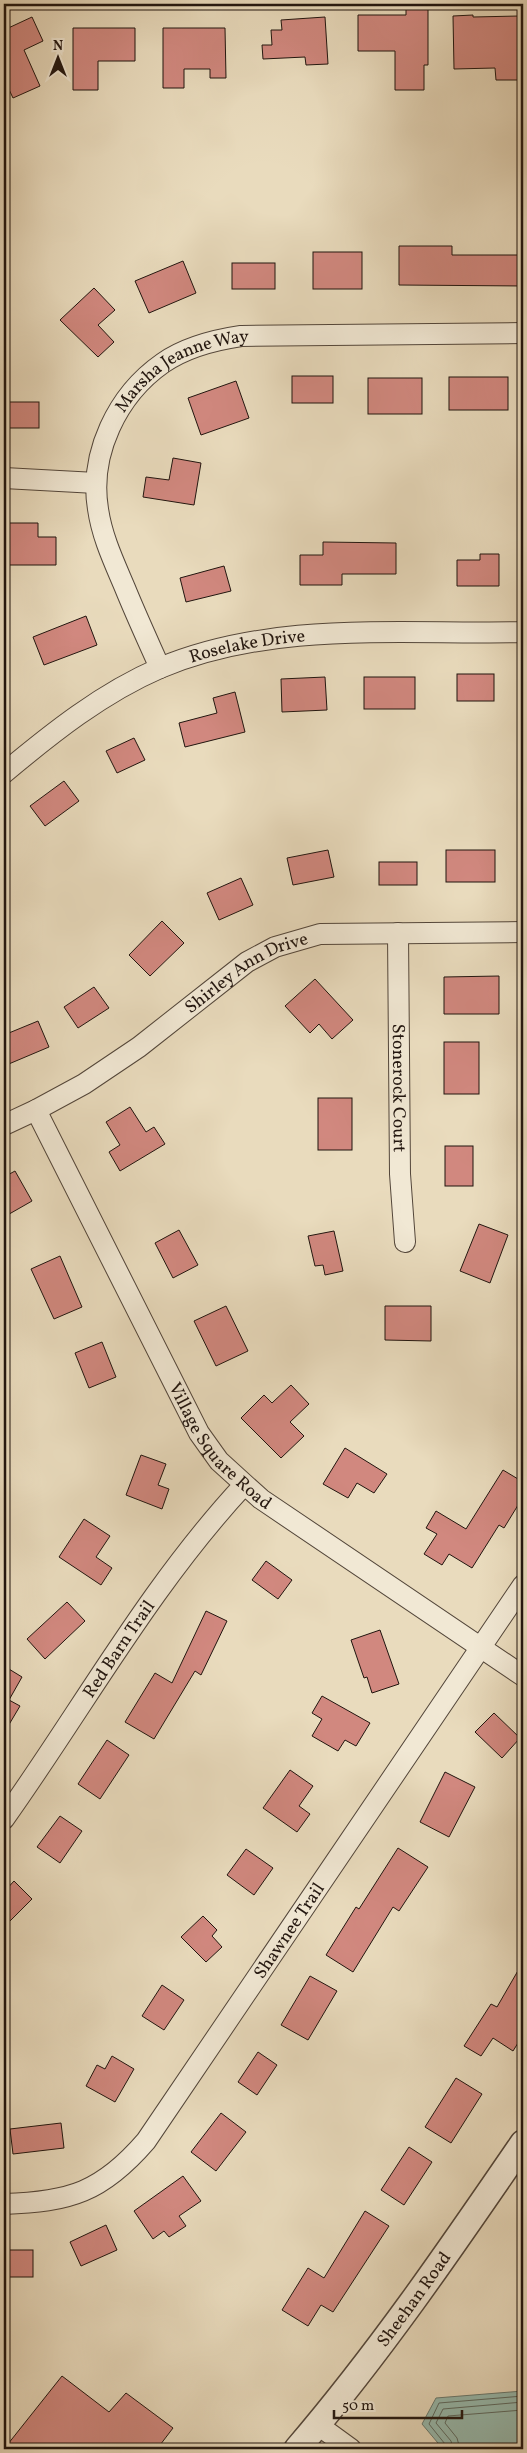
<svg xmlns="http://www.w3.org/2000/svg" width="527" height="2453" viewBox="0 0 527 2453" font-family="Vollkorn,serif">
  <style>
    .water { fill: #97bbaf; stroke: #68796f }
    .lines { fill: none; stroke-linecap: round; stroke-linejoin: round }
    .shore { stroke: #5c685f; stroke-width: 1 }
    .building { fill: #d1887f; stroke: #21150f }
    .minor-casing { stroke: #53463a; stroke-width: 22 }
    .tertiary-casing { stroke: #53463a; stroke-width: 28 }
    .minor { stroke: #f1e8d4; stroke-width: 20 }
    .tertiary { stroke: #f1e8d4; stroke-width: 25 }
    .labels { text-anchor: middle; stroke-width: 5; stroke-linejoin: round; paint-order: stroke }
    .street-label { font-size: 18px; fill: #21150f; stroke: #f1e8d4 }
  </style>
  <rect width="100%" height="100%" fill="#e9dbbd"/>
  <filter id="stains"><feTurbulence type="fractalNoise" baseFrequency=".004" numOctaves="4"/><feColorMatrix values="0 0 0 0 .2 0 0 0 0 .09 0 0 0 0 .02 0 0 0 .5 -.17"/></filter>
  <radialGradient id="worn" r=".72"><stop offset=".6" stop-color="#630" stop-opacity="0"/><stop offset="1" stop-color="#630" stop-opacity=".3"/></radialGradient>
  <polygon class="water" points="523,2391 523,2449 443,2449 422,2424 436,2398"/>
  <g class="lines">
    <g class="shore">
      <polyline points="446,2449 445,2444 429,2424 439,2403 523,2396"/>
      <polyline points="453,2449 451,2441 436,2423 443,2409 523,2402"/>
      <polyline points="460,2449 457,2438 445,2423 448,2416 523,2410"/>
    </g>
  </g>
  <g class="building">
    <polygon points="406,4 428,4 428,65 424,65 424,90 395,90 395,51 358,51 358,15 406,15"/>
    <polygon points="473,15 473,17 519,16 520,80 496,80 495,68 454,69 453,16"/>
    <polygon points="32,17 43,41 24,50 40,86 13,98 4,79 4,30"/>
    <polygon points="325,17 328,64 306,65 305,57 263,59 262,45 272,45 271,30 282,30 281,20"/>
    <polygon points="73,28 135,28 135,61 98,61 98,90 73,90"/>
    <polygon points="163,28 225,28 226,78 210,78 210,69 184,69 184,88 163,88"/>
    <polygon points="399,246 452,246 452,255 523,255 523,286 399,285"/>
    <rect x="313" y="252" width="49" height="37"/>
    <polygon points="183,261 196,293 149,313 135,281"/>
    <rect x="232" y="263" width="43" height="26"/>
    <polygon points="94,288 115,310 98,325 114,342 98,357 60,320"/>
    <rect x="292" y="376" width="41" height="27"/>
    <rect x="449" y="377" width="59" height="33"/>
    <rect x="368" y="378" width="54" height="36"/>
    <polygon points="236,381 249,418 201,435 188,398"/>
    <rect x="9" y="402" width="30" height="26"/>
    <polygon points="173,458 201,463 194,505 143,497 146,477 169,480"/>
    <polygon points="8,523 38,523 38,537 56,537 56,565 8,565"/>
    <polygon points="323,542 396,543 396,574 342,574 342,585 300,585 300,555 323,555"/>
    <polygon points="480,554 499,554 499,586 457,586 457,560 480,560"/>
    <polygon points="224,566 231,591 186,602 180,578"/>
    <polygon points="86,616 97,645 44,665 33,637"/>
    <rect x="457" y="674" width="37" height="27"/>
    <polygon points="325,677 327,710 282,712 281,679"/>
    <rect x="364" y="677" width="51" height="32"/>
    <polygon points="235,692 245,732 185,747 179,723 217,713 213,698"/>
    <polygon points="134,738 145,760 117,773 106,751"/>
    <polygon points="64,781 79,801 45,826 30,806"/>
    <polygon points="328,850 334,877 293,885 287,858"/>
    <rect x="446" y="850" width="49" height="32"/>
    <rect x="379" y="862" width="38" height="23"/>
    <polygon points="241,878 253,905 219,920 207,893"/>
    <polygon points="162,921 184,943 150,976 129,955"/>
    <polygon points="499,976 499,1014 444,1014 444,977"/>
    <polygon points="315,979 353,1020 332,1039 319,1024 310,1033 285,1006"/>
    <polygon points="94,987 109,1008 78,1028 64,1007"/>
    <polygon points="38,1021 49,1047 4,1066 4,1035"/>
    <rect x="444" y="1042" width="35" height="52"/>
    <rect x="318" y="1098" width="34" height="52"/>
    <polygon points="130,1107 146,1132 154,1127 165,1144 120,1171 109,1152 120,1145 106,1122"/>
    <rect x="445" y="1146" width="28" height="40"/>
    <polygon points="15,1171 32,1201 4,1217 4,1177"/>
    <polygon points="479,1224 508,1235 490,1283 460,1271"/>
    <polygon points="179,1230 198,1265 173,1278 155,1243"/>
    <polygon points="334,1231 343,1271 325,1275 323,1265 315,1266 308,1236"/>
    <polygon points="60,1256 82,1307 54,1319 31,1269"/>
    <polygon points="226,1306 248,1351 216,1366 194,1321"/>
    <polygon points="385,1306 431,1306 431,1341 385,1340"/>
    <polygon points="102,1342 116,1377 89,1388 75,1353"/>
    <polygon points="291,1385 309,1404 290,1422 304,1436 281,1458 241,1418 264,1395 272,1403"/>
    <polygon points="345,1448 387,1474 374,1493 357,1483 348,1498 323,1484"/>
    <polygon points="141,1455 166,1464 158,1485 169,1489 162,1509 126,1495"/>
    <polygon points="503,1470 523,1482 523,1497 504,1528 499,1525 472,1568 449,1554 442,1565 424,1554 437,1534 426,1528 436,1511 466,1529"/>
    <polygon points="84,1519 110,1536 96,1557 112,1568 101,1585 59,1557"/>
    <polygon points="266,1561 292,1580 278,1599 252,1580"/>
    <polygon points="67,1602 85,1621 45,1659 27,1639"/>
    <polygon points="206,1611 227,1621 201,1675 195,1671 154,1739 125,1722 155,1673 172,1683"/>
    <polygon points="380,1630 399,1684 372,1693 367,1677 364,1678 351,1640"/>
    <polygon points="4,1666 22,1677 9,1700 20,1706 4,1733"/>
    <polygon points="322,1696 370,1723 356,1746 345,1740 338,1751 312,1736 322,1719 312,1713"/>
    <polygon points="494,1713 520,1738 502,1758 475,1732"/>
    <polygon points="107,1740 129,1755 100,1799 78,1784"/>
    <polygon points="290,1770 313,1786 299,1806 310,1814 297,1832 263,1808"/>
    <polygon points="445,1772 475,1787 449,1837 420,1822"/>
    <polygon points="60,1816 82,1831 60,1863 37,1847"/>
    <polygon points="398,1848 428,1867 399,1911 393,1907 353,1972 326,1955 356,1907 359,1909"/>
    <polygon points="246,1849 273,1868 254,1895 227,1875"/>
    <polygon points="14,1881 32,1899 4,1927 4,1892"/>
    <polygon points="203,1916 217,1930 212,1936 222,1947 206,1962 181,1937"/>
    <polygon points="523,1962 523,2035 513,2051 493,2038 481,2056 464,2046 491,2004 497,2007"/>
    <polygon points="310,1976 337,1991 308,2040 281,2025"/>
    <polygon points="162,1985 184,2000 164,2030 142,2016"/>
    <polygon points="258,2052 277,2065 257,2095 238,2082"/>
    <polygon points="112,2056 134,2069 115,2102 86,2086 97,2065 105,2069"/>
    <polygon points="456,2078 482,2094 451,2143 425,2127"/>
    <polygon points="221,2113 246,2132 216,2171 191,2152"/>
    <polygon points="61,2123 64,2148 13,2154 10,2129"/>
    <polygon points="409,2147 432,2162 404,2205 381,2190"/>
    <polygon points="183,2176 201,2201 179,2216 186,2226 169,2237 164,2231 153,2239 134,2211"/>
    <polygon points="365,2211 389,2226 333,2312 321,2305 308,2326 282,2310 308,2268 324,2278"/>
    <polygon points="106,2225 117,2250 81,2266 70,2242"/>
    <rect x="4" y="2250" width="29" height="27"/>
    <polygon points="62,2376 109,2412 126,2393 173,2428 157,2449 4,2449"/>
  </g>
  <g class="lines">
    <defs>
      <g id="minor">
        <polyline points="4,478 96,483"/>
        <path id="s1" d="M160 668C148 641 136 615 125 588 114 562 102 537 98 509 89 454 117 395 163 363 186 347 214 340 241 336L523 333"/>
        <path id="s2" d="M4 773C52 733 102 693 160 668 274 620 403 635 523 632"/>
        <path id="s3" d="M398 933 400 1174 405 1242"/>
        <path id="s4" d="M36 1110 199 1433 219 1461 261 1499 523 1676"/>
        <path id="s5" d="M4 1125 36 1110 84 1084 139 1047 247 962 275 947 320 934 523 932"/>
        <path id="s6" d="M4 1819C83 1708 150 1586 244 1485"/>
        <path id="s7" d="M4 2204C70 2202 102 2192 146 2141L523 1585"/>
        <polyline points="318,2425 351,2449"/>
      </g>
      <g id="tertiary">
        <path id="s8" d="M297 2449C380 2352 451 2248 523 2143"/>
      </g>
    </defs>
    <use href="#minor" class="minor-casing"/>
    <use href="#tertiary" class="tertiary-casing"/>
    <use href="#minor" class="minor"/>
    <use href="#tertiary" class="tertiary"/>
  </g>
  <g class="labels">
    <g class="street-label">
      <text dy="6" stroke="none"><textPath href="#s1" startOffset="352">Marsha Jeanne Way</textPath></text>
      <text dy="6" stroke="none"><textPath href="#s2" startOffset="279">Roselake Drive</textPath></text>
      <text dy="6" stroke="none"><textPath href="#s5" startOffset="288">Shirley Ann Drive</textPath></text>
      <text dy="6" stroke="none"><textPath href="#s3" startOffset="155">Stonerock Court</textPath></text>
      <text dy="6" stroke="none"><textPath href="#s4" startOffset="385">Village Square Road</textPath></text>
      <text dy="6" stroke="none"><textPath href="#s6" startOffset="205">Red Barn Trail</textPath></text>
      <text dy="6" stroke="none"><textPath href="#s7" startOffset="416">Shawnee Trail</textPath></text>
      <text dy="6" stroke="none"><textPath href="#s8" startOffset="190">Sheehan Road</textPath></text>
    </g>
  </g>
  <rect width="527" height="2453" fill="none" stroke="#e9dbbd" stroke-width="20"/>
  <rect x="5" y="5" width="517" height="2443" fill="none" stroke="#21150f" stroke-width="2.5"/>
  <rect x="10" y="10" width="507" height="2433" fill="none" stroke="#21150f"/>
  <g transform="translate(58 58)" stroke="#f1e8d4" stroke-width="4" paint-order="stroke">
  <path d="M0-4L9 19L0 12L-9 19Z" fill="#21150f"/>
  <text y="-8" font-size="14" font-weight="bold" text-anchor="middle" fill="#21150f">N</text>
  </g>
  <path d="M334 2410v8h128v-8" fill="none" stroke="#21150f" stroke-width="2.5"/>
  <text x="342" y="2410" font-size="15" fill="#21150f" stroke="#f1e8d4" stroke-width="4" paint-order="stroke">50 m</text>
  <rect width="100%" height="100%" filter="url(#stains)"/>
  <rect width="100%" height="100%" fill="url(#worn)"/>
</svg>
